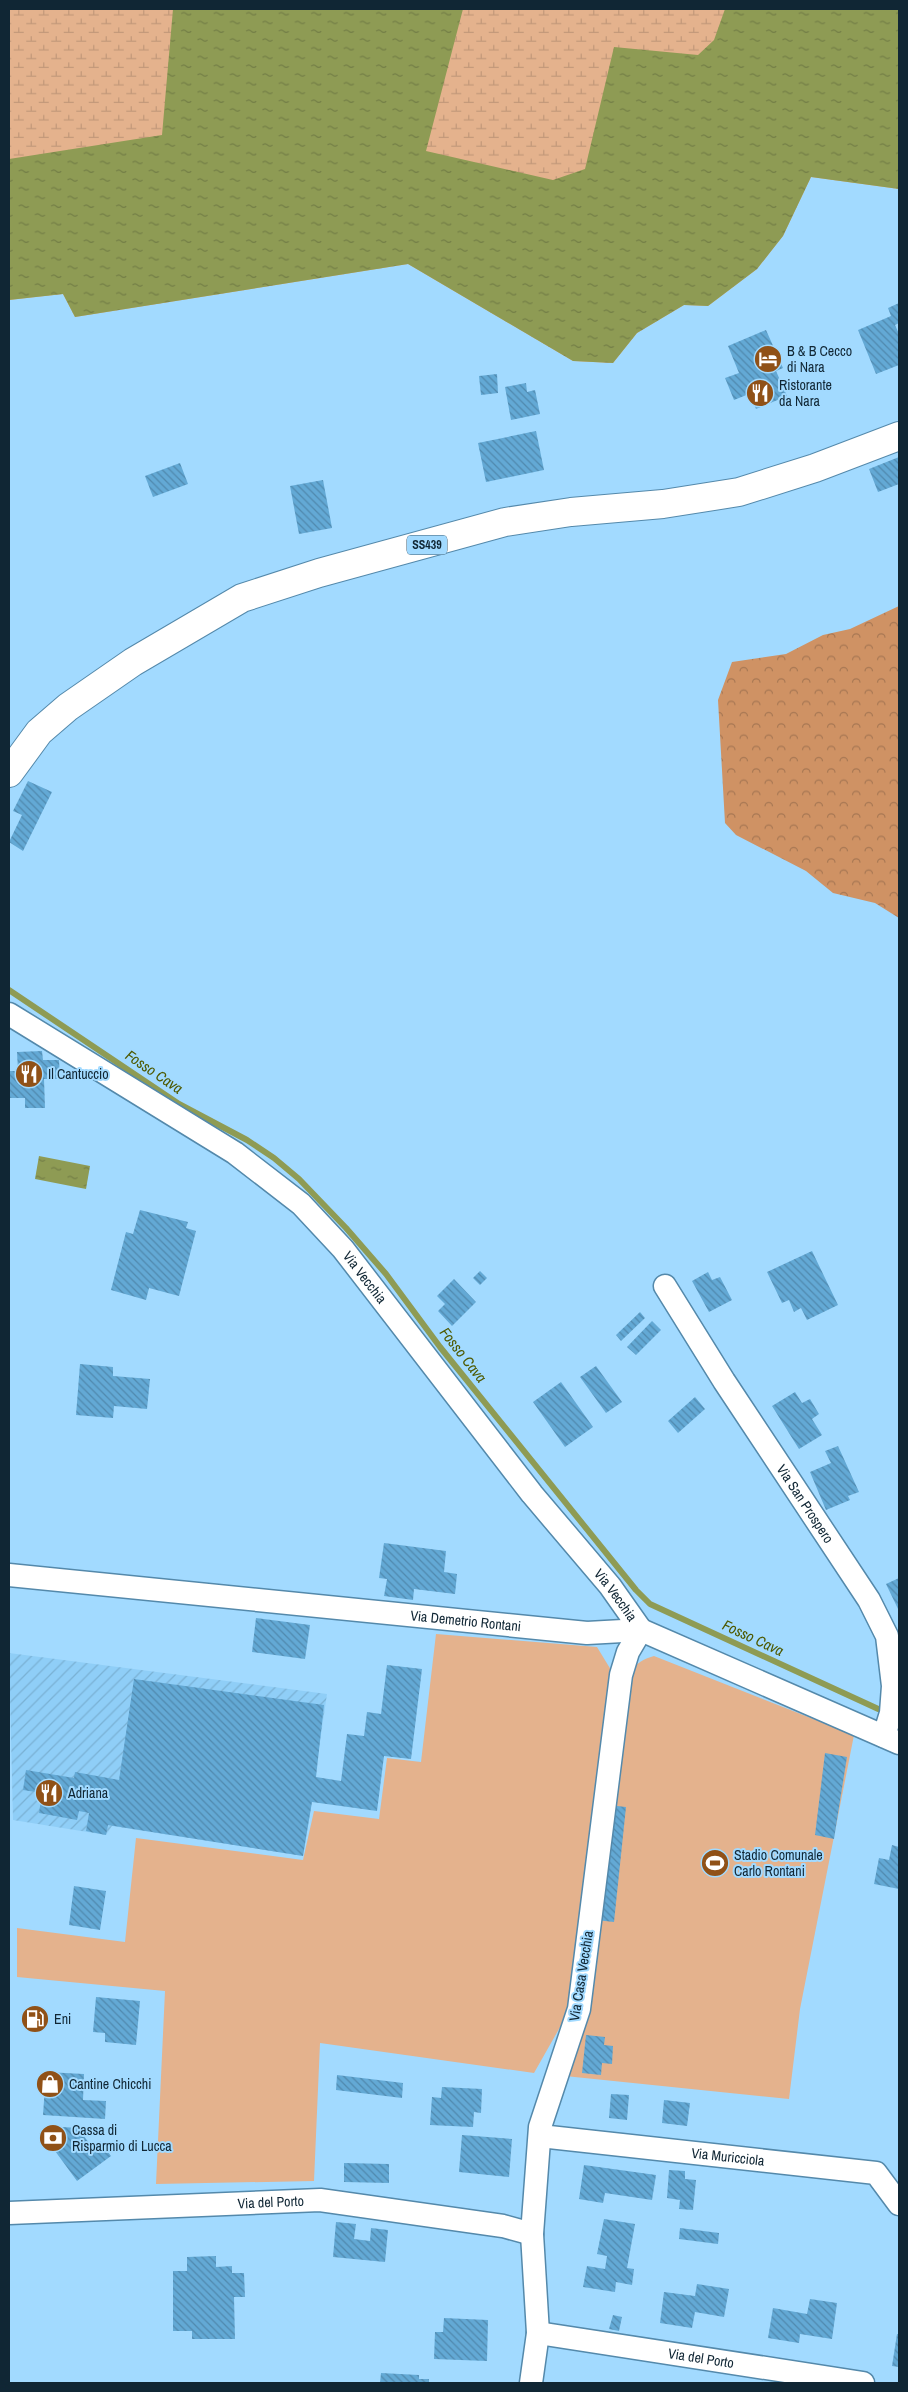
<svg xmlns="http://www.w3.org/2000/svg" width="908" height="2392" viewBox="0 0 908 2392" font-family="'Archivo Narrow',sans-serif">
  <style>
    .industrial { fill: url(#industrial-furrows) }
    .green { fill: #e4b28d }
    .forest { fill: url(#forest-crowns) }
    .wetland { fill: url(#wetland-marsh) }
    .water { fill: url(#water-ripples) }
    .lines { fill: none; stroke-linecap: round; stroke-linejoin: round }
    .stream { stroke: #8e9b54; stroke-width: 6 }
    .building { fill: url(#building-back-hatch) }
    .minor-casing { stroke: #5489ab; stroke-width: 25 }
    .major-casing { stroke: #5489ab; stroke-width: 30 }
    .minor { stroke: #fff; stroke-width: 22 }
    .major { stroke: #fff; stroke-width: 28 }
    .labels { text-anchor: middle; stroke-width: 4; stroke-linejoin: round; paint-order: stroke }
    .shield { fill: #a2daff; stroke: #3c5c71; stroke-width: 1 }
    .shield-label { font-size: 12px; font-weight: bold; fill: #102634 }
    .poi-label { font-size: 14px; fill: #102634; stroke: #a2daff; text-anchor: start }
    .street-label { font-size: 14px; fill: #102634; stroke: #a2daff }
    .water-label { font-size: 15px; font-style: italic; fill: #4e5901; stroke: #a2daff }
  </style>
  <defs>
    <pattern id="industrial-furrows" width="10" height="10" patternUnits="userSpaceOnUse" patternTransform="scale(1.25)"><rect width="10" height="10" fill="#8fcef7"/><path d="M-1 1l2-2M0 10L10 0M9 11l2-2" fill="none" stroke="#7ab1d4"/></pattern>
    <pattern id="forest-crowns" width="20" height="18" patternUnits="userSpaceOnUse" patternTransform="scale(1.25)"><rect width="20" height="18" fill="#cf9264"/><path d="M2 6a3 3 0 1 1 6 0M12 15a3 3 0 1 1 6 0" fill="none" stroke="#a77753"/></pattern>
    <pattern id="wetland-marsh" width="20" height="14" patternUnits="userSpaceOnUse" patternTransform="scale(1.25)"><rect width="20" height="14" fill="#e4b28d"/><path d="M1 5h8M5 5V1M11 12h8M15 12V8" fill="none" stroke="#c3997a"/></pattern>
    <pattern id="water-ripples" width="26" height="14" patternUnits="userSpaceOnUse" patternTransform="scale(1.25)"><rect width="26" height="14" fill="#8e9b54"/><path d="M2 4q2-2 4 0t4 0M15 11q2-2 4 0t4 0" fill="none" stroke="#737e46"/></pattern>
    <pattern id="building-back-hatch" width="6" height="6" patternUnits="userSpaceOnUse" patternTransform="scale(1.25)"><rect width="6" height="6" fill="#63a9d5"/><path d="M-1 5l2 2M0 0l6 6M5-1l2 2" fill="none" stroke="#5089ae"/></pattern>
  </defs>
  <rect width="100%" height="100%" fill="#a2daff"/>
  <polygon class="industrial" points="9,1653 327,1694 303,1856 112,1826 106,1835 13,1820"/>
  <g class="green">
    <polygon points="436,1634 597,1647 611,1670 572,2006 534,2073 320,2043 314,2181 156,2184 165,1991 17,1977 17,1928 125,1942 136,1838 303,1860 314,1811 379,1819 387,1758 421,1762"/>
    <path d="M654 1656 854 1735 800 2009 789 2099 565 2076 630 1672C637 1663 643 1659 654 1656Z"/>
  </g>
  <polygon class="forest" points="899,606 899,918 875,903 833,893 806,871 736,835 725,823 718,700 732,662 786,654 823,635 850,629"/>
  <polygon class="wetland" points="9,9 899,9 899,189 811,177 783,236 757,269 708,306 684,305 637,333 613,363 573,361 408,264 75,317 63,294 9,300"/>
  <g class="water">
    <polygon points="173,9 463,9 426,151 553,180 585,169 614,47 698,55 714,40 725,9 899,9 899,189 811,177 783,236 757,269 708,306 684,305 637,333 613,363 573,361 408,264 75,317 63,294 9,300 9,159 162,135"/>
    <polygon points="39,1156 90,1166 86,1189 35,1179"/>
  </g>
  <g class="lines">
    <polyline class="stream" points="9,990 179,1104 247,1140 274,1158 299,1179 346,1228 386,1274 440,1347 636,1590 650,1604 887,1713"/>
  </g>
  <g class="building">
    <polygon points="899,303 899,323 895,325 899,334 899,365 876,374 858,330 891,316 888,308"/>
    <polygon points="766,330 783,368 776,371 787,396 756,409 749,394 734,400 725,378 739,373 728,346"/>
    <polygon points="497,374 498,393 481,395 479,376"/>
    <polygon points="526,383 527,392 535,390 540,414 511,420 505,387"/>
    <polygon points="536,431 544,470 486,482 478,443"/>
    <polygon points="899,457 899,484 878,492 869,469"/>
    <polygon points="180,463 188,484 153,497 145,476"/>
    <polygon points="323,480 332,528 299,534 290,486"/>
    <polygon points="28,781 52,792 23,851 9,842 22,815 13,811"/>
    <polygon points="42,1051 43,1060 59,1060 60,1079 44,1079 45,1108 25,1108 25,1098 9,1098 9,1071 18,1071 17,1052"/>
    <polygon points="140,1210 188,1222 186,1228 196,1231 179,1296 149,1288 146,1300 111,1290 126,1232 133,1234"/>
    <polygon points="812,1251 838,1305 807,1320 801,1308 794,1312 789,1300 782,1303 767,1272"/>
    <polygon points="480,1271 487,1278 480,1285 473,1278"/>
    <polygon points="708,1272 712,1280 720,1277 732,1300 709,1312 692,1281"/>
    <polygon points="454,1279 476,1302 452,1326 438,1311 445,1304 437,1296"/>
    <polygon points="640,1312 645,1318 621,1341 616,1335"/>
    <polygon points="652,1321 661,1330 636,1355 627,1347"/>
    <polygon points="80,1364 113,1367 113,1376 150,1379 147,1409 114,1406 113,1418 76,1415"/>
    <polygon points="596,1366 622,1402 606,1413 580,1377"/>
    <polygon points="561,1382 593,1427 565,1447 533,1402"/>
    <polygon points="795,1392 802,1403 810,1399 819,1414 812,1419 822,1435 799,1449 772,1406"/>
    <polygon points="695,1397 705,1409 678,1433 668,1421"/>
    <polygon points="838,1446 859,1492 848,1496 850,1500 826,1510 810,1472 831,1463 825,1451"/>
    <polygon points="384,1543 446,1551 444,1572 457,1574 455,1594 414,1589 413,1600 384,1596 387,1579 379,1578"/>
    <polygon points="899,1578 899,1611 886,1584"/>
    <polygon points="256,1618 310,1625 305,1659 252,1652"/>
    <polygon points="387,1665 422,1669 411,1759 384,1756 377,1811 312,1802 303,1856 108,1825 106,1835 86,1831 89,1813 79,1811 77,1820 39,1813 42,1793 23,1790 26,1770 74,1778 75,1772 119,1780 134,1679 324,1705 316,1777 341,1781 347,1734 364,1736 367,1712 381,1714"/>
    <polygon points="825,1753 847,1757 834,1839 815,1835"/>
    <polygon points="608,1805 626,1807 614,1922 596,1920"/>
    <polygon points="892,1845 899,1847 899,1889 874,1884 879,1858 889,1860"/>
    <polygon points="74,1886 106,1891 100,1930 69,1925"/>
    <polygon points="96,1997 140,2001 136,2045 105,2042 105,2033 93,2032"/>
    <polygon points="586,2035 605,2037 604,2045 613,2046 612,2064 602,2063 601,2075 582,2073"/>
    <polygon points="46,2072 84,2074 83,2100 106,2101 105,2119 43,2115"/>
    <polygon points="337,2075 403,2083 402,2098 336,2090"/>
    <polygon points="442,2087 482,2089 481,2113 474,2112 473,2127 430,2125 432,2097 441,2098"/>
    <polygon points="611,2094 629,2095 627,2120 609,2118"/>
    <polygon points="664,2100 690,2103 687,2126 662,2123"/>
    <polygon points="47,2126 78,2128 92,2147 100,2141 111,2156 77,2181 47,2140"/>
    <polygon points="462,2135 512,2139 509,2177 459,2172"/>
    <polygon points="344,2163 389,2164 389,2183 344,2182"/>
    <polygon points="584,2165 656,2175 652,2200 605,2193 603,2203 579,2199"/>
    <polygon points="669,2170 685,2171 685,2179 696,2180 693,2210 679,2209 680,2200 667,2198"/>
    <polygon points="604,2219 635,2224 627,2268 634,2269 632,2285 616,2282 615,2292 583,2287 587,2266 605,2269 607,2256 597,2254"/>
    <polygon points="336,2222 356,2224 354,2239 370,2241 371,2228 388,2230 385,2262 333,2257"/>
    <polygon points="680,2228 719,2233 718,2244 679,2239"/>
    <polygon points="216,2256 216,2267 232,2266 232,2273 244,2273 245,2297 234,2297 235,2339 192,2339 192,2331 173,2331 173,2271 187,2271 187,2257"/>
    <polygon points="697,2284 729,2289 724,2317 695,2312 692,2328 660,2323 664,2292 695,2296"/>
    <polygon points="810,2299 837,2303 832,2339 800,2334 799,2343 768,2338 773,2308 807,2314"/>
    <polygon points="613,2315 622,2317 619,2331 609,2329"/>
    <polygon points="444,2318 488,2320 487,2361 434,2359 435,2332 443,2332"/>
    <polygon points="897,2334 899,2334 899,2367 892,2366"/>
    <polygon points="381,2373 419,2375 419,2379 429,2379 429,2383 380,2383"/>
  </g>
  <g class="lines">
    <defs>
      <g id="minor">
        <path id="s1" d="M9 1014 235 1153 301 1204 343 1249 532 1494 610 1586 641 1630 628 1652 621 1675 579 2009 540 2127 532 2234 538 2333 531 2383"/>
        <path id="s2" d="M665 1286 724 1381 869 1600 887 1636 893 1686 891 1713 884 1736"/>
        <path id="s3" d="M9 1575 587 1633 641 1630 899 1743"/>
        <path id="s4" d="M540 2136 876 2173 899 2204"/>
        <path id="s5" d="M9 2213 320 2200 503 2226 532 2234"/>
        <path id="s6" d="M538 2333 863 2383"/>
      </g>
      <polyline id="major" points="9,773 39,732 68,707 133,662 242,598 319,573 505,522 571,512 663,504 739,492 815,468 899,436"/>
    </defs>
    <use href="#minor" class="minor-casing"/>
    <use href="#major" class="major-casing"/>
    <use href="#minor" class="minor"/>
    <use href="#major" class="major"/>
  </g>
  <defs>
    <symbol id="hotel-disc" viewBox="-11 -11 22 22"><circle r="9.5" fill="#905117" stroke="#a2daff"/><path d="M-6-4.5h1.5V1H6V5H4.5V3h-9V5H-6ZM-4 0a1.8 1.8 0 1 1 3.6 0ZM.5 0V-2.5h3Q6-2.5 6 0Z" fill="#fff"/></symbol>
    <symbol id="restaurant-disc" viewBox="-11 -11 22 22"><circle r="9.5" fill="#905117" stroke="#a2daff"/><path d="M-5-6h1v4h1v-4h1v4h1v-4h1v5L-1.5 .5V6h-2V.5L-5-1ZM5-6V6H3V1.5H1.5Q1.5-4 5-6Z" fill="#fff"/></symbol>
    <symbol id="stadium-disc" viewBox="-11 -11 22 22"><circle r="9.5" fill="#905117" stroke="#a2daff"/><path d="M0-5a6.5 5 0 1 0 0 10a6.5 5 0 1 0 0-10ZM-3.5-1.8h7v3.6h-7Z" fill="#fff"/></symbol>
    <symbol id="fuel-disc" viewBox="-11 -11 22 22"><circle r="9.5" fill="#905117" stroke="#a2daff"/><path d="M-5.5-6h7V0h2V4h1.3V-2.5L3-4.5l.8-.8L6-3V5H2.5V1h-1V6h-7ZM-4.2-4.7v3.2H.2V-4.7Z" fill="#fff"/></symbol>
    <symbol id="shop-disc" viewBox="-11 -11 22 22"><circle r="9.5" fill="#905117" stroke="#a2daff"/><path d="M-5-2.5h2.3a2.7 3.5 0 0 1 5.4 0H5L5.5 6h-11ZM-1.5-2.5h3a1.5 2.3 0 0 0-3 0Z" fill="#fff"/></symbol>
    <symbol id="bank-disc" viewBox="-11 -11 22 22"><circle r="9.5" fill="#905117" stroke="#a2daff"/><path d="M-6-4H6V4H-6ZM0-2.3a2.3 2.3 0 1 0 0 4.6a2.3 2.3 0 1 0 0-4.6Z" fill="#fff"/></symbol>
  </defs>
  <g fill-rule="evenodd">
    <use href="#hotel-disc" x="752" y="343" width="32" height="32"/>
    <use href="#restaurant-disc" x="744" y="377" width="32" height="32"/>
    <use href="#restaurant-disc" x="13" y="1058" width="32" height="32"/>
    <use href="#restaurant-disc" x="33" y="1777" width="32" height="32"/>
    <use href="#stadium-disc" x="699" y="1847" width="32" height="32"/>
    <use href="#fuel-disc" x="19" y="2003" width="32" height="32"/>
    <use href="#shop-disc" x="34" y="2068" width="32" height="32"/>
    <use href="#bank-disc" x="37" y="2122" width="32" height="32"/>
  </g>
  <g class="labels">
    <rect class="shield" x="407" y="535.5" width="40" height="19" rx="4"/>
    <g class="shield-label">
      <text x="427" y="549">SS439</text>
    </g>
    <g class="poi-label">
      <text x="787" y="356">B &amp; B Cecco<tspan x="787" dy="16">di Nara</tspan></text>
      <text x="779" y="390">Ristorante<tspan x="779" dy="16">da Nara</tspan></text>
      <text x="48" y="1079">Il Cantuccio</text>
      <text x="68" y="1798">Adriana</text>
      <text x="734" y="1860">Stadio Comunale<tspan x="734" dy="16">Carlo Rontani</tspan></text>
      <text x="54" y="2024">Eni</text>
      <text x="69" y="2089">Cantine Chicchi</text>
      <text x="72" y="2135">Cassa di<tspan x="72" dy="16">Risparmio di Lucca</tspan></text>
    </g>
    <g class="street-label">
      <text dy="5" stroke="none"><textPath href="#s1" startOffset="446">Via Vecchia</textPath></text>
      <text dy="5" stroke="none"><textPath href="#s2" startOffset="259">Via San Prospero</textPath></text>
      <text dy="5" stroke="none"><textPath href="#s1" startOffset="851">Via Vecchia</textPath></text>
      <text dy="5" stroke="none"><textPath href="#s3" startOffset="459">Via Demetrio Rontani</textPath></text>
      <text transform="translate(581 1976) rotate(-81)" y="5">Via Casa Vecchia</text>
      <text dy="5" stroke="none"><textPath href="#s4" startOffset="189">Via Muricciola</textPath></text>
      <text dy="5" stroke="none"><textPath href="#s5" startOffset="262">Via del Porto</textPath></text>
      <text dy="5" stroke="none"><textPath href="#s6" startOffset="165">Via del Porto</textPath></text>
    </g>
    <g class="water-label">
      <text transform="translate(154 1072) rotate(34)" y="5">Fosso Cava</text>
      <text transform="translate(463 1355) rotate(52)" y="5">Fosso Cava</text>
      <text transform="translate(753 1638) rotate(25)" y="5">Fosso Cava</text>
    </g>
  </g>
  <rect width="908" height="2392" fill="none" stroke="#102634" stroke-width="20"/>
</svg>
